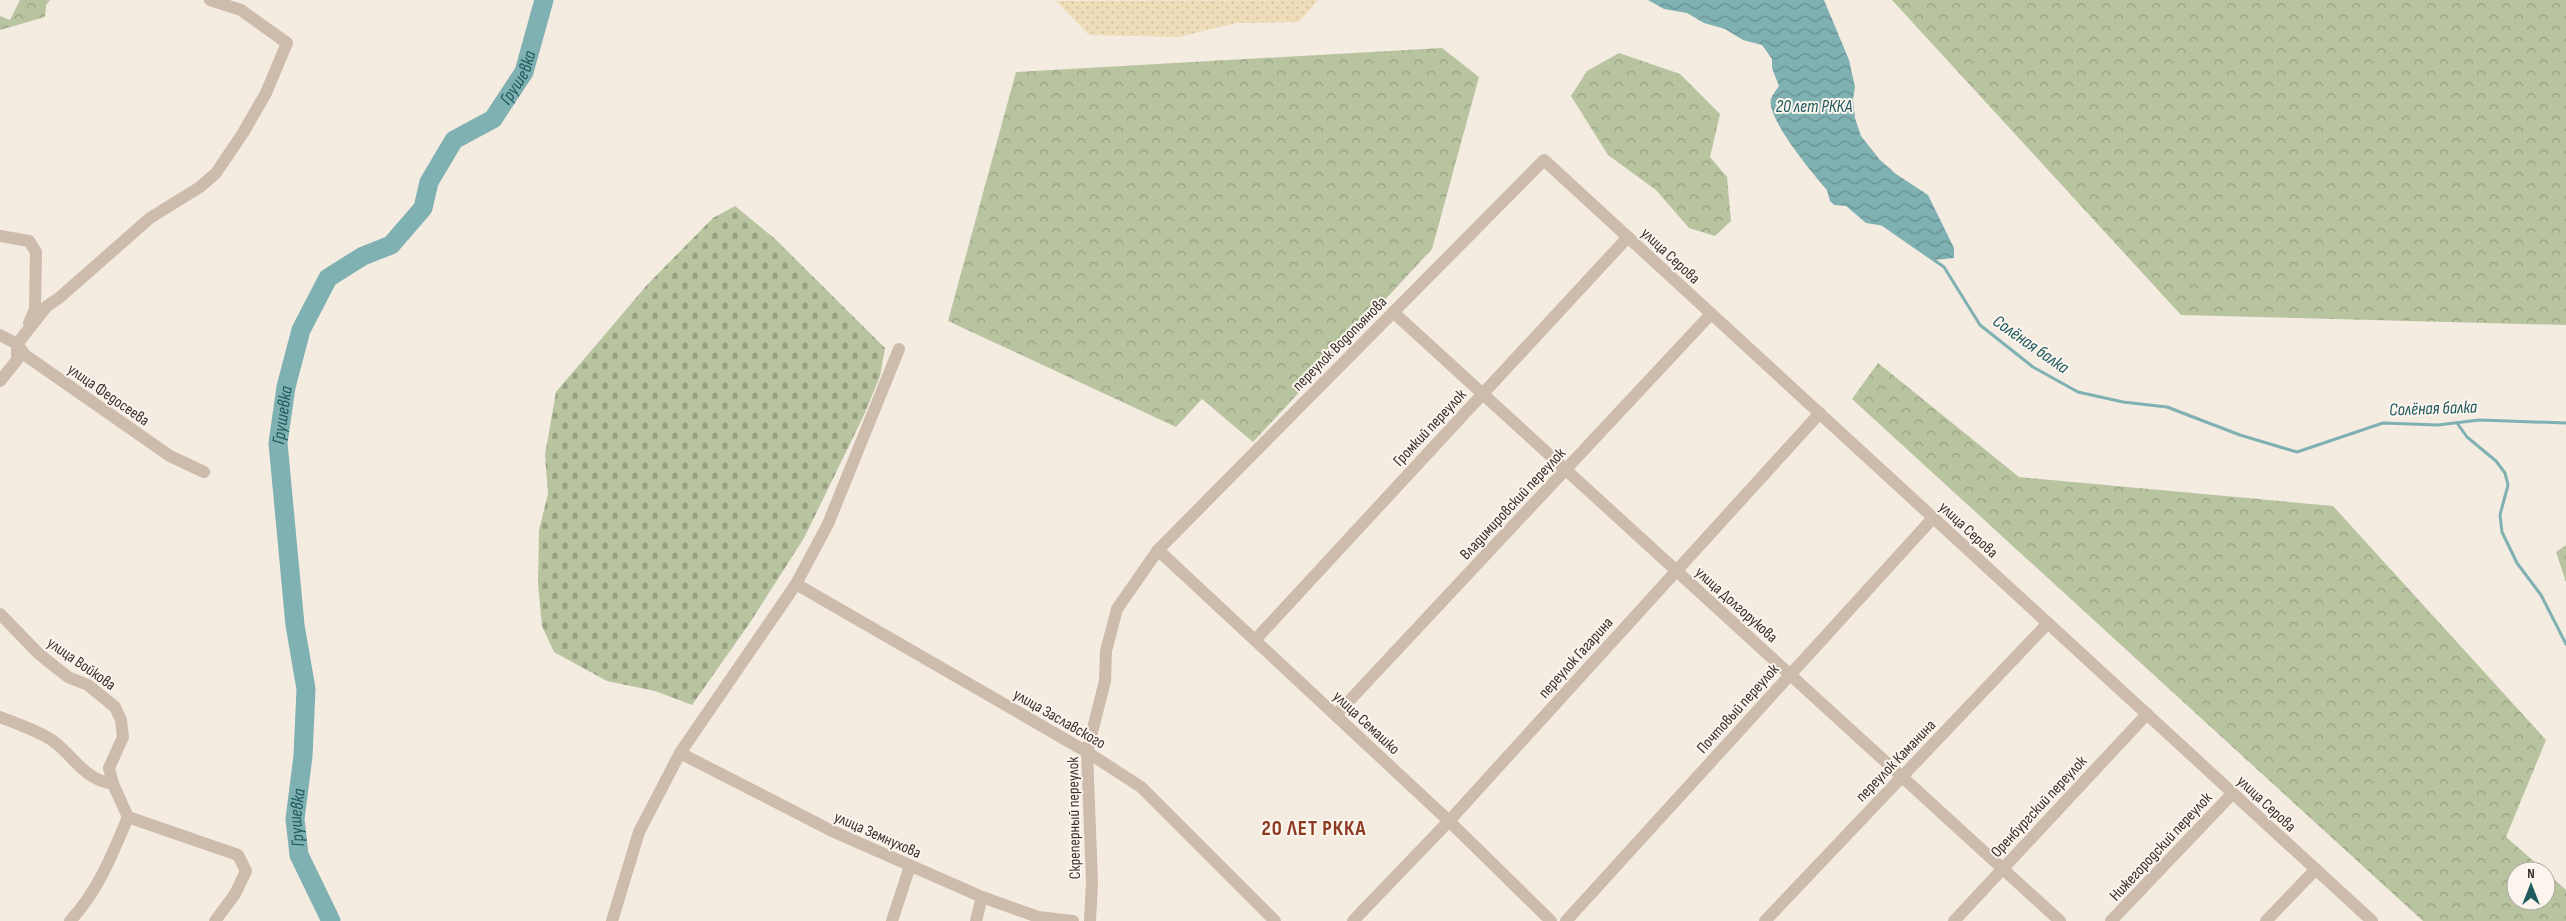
<svg xmlns="http://www.w3.org/2000/svg" width="2566" height="921" viewBox="0 0 2566 921" font-family="'Sofia Sans Condensed',sans-serif">
  <style>
    .forest { fill: url(#forest-crowns) }
    .sand { fill: url(#sand-dots) }
    .cemetery { fill: url(#cemetery-stones) }
    .water { fill: url(#water-waves) }
    .lines { fill: none; stroke-linecap: round; stroke-linejoin: round }
    .stream { stroke: #7fb0b2; stroke-width: 3 }
    .river { stroke: #7fb0b2; stroke-width: 19 }
    .minor { stroke: #cdbbac; stroke-width: 12 }
    .labels { text-anchor: middle; stroke-width: 4; stroke-linejoin: round; paint-order: stroke }
    .street-label { font-size: 16px; fill: #3b302b; stroke: #fbf5ee }
    .water-label { font-size: 18px; font-style: italic; fill: #1f5a5e; stroke: #fbf5ee }
    .district-label { font-size: 21px; font-weight: bold; letter-spacing: 1px; fill: #8c3b22; stroke: #fbf5ee }
  </style>
  <defs>
    <pattern id="forest-crowns" width="20" height="18" patternUnits="userSpaceOnUse" patternTransform="scale(1.25)"><rect width="20" height="18" fill="#b8c4a0"/><path d="M2 6a3 3 0 1 1 6 0M12 15a3 3 0 1 1 6 0" fill="none" stroke="#97a083"/></pattern>
    <pattern id="sand-dots" width="8" height="8" patternUnits="userSpaceOnUse" patternTransform="scale(1.25)"><rect width="8" height="8" fill="#efdcb8"/><path d="M2 2h.1M6 6h.1" fill="none" stroke="#cebd9e" stroke-width="1.8" stroke-linecap="round"/></pattern>
    <pattern id="cemetery-stones" width="16" height="16" patternUnits="userSpaceOnUse" patternTransform="scale(1.25)"><rect width="16" height="16" fill="#b8c4a0"/><path d="M2 7V4a2 2 0 0 1 4 0v3zM10 15v-3a2 2 0 0 1 4 0v3z" fill="#97a083"/></pattern>
    <pattern id="water-waves" width="16" height="10" patternUnits="userSpaceOnUse" patternTransform="scale(1.25)"><rect width="16" height="10" fill="#7fb0b2"/><path d="M0 5q4-4 8 0t8 0" fill="none" stroke="#699091"/></pattern>
  </defs>
  <rect width="100%" height="100%" fill="#f4ebe1"/>
  <g class="forest">
    <polygon points="20,0 50,0 46,5 45,17 0,30 0,16 10,20"/>
    <polygon points="1892,0 2566,0 2566,325 2181,315"/>
    <polygon points="1442,48 1479,77 1432,249 1253,442 1202,399 1176,427 948,321 1016,72"/>
    <polygon points="1619,53 1680,74 1720,114 1710,157 1727,177 1731,221 1715,236 1689,228 1656,190 1608,155 1571,96 1587,71"/>
    <polygon points="1878,363 2019,477 2333,506 2546,740 2506,837 2545,871 2516,871 2516,901 2546,901 2546,872 2566,890 2566,921 2423,921 1852,399"/>
    <polygon points="2566,545 2566,582 2556,552"/>
  </g>
  <polygon class="sand" points="1318,0 1299,22 1236,23 1179,37 1089,35 1056,1"/>
  <polygon class="cemetery" points="735,206 774,238 885,348 880,376 864,415 804,538 749,624 692,705 655,691 607,681 554,652 542,626 538,584 539,530 548,494 545,455 556,392 647,285 713,218"/>
  <path class="water" d="M1648 0H1824L1849 60 1855 87 1853 99 1855 118 1861 136 1880 160 1896 174 1928 195 1954 248V258L1934 260 1885 226 1866 223 1846 206 1834 205 1830 201 1827 190C1814 175 1766 118 1771 99 1772 95 1777 89 1779 86L1772 68V59L1762 45 1743 40 1725 29 1704 23 1687 13 1664 9Z"/>
  <g class="lines">
    <g class="stream">
      <polyline points="1882,224 1944,267 1980,325 2033,367 2078,392 2123,402 2167,407 2240,435 2297,452 2383,423 2438,425 2479,420 2566,423"/>
      <polyline points="2457,423 2467,437 2496,461 2505,473 2508,485 2500,515 2502,532 2517,563 2541,595 2566,644"/>
    </g>
    <path class="river" id="s1" d="M331 921 299 855 295 819 303 756 306 689 295 625 278 443 286 387 301 330 328 278 363 256 391 245 423 208 429 182 454 140 493 119 524 72 544 0"/>
    <g class="minor">
      <polyline points="0,236 29,241 36,252 35,309 29,323"/>
      <polyline points="1393,312 2060,921"/>
      <polyline points="0,335 17,344 25,355 170,456 204,472"/>
      <polyline points="0,381 17,360 17,344 47,306 59,298 150,218 200,187 216,173 243,133 266,93 287,43 241,10 210,0"/>
      <polyline points="1158,550 1449,821 1551,921"/>
      <polyline points="796,584 1087,752 1141,787 1275,921"/>
      <polyline points="0,614 39,654 68,677 88,685 115,707 121,720 123,737 109,768 113,784 128,817 238,855 246,871 235,894 215,921"/>
      <polyline points="1255,640 1628,237"/>
      <polyline points="1336,715 1711,314"/>
      <path d="M0 717C15 723 45 733 57 744 76 760 86 780 113 784"/>
      <polyline points="680,753 832,831 982,897 1038,917 1073,921"/>
      <path d="M70 921C98 891 112 855 128 817"/>
      <polyline points="612,921 639,832 680,753 796,584 828,524 899,349"/>
      <polyline points="892,921 910,866"/>
      <polyline points="976,921 982,897"/>
      <polyline points="1090,921 1092,882 1087,752 1105,681 1106,651 1117,609 1158,550 1544,160 2372,921"/>
      <polyline points="1353,921 1449,821 1820,413"/>
      <polyline points="1566,921 1933,518"/>
      <polyline points="1765,921 2048,623"/>
      <polyline points="1954,921 2147,714"/>
      <polyline points="2111,921 2233,793"/>
      <polyline points="2266,921 2316,869"/>
    </g>
  </g>
  <g class="labels">
    <g class="street-label">
      <text transform="translate(1671 255) rotate(43)" y="6">улица Серова</text>
      <text transform="translate(1339 343) rotate(-45)" y="6">переулок Водопьянова</text>
      <text transform="translate(109 394) rotate(35)" y="6">улица Федосеева</text>
      <text transform="translate(1429 427) rotate(-47)" y="6">Громкий переулок</text>
      <text transform="translate(1512 503) rotate(-47)" y="6">Владимировский переулок</text>
      <text transform="translate(1969 529) rotate(43)" y="6">улица Серова</text>
      <text transform="translate(1737 604) rotate(42)" y="6">улица Долгорукова</text>
      <text transform="translate(1575 657) rotate(-48)" y="6">переулок Гагарина</text>
      <text transform="translate(82 663) rotate(35)" y="6">улица Войкова</text>
      <text transform="translate(1737 708) rotate(-48)" y="6">Почтовый переулок</text>
      <text transform="translate(1060 718) rotate(30)" y="6">улица Заславского</text>
      <text transform="translate(1367 722) rotate(43)" y="6">улица Семашко</text>
      <text transform="translate(1895 760) rotate(-46)" y="6">переулок Каманина</text>
      <text transform="translate(2267 803) rotate(43)" y="6">улица Серова</text>
      <text transform="translate(2038 806) rotate(-47)" y="6">Оренбургский переулок</text>
      <text transform="translate(1073 818) rotate(-91)" y="6">Скреперный переулок</text>
      <text transform="translate(878 834) rotate(24)" y="6">улица Земнухова</text>
      <text transform="translate(2160 846) rotate(-47)" y="6">Нижегородский переулок</text>
    </g>
    <g class="water-label">
      <text dy="6" stroke="none"><textPath href="#s1" startOffset="951">Грушевка</textPath></text>
      <text x="1814" y="112">20 лет РККА</text>
      <text transform="translate(2031 344) rotate(35)" y="6">Солёная балка</text>
      <text transform="translate(2433 408) rotate(-2)" y="6">Солёная балка</text>
      <text dy="6" stroke="none"><textPath href="#s1" startOffset="516">Грушевка</textPath></text>
      <text dy="6" stroke="none"><textPath href="#s1" startOffset="111">Грушевка</textPath></text>
    </g>
    <g class="district-label">
      <text x="1314" y="835">20 ЛЕТ РККА</text>
    </g>
  </g>
  <g transform="translate(2531 886)"><circle r="24" fill="#fbf5ee" stroke="#aea6a0"/>
  <path d="M0-4L9 19L0 12L-9 19Z" fill="#1f5a5e"/>
  <text y="-8" font-size="14" font-weight="bold" text-anchor="middle" fill="#3b302b">N</text>
  </g>
</svg>
